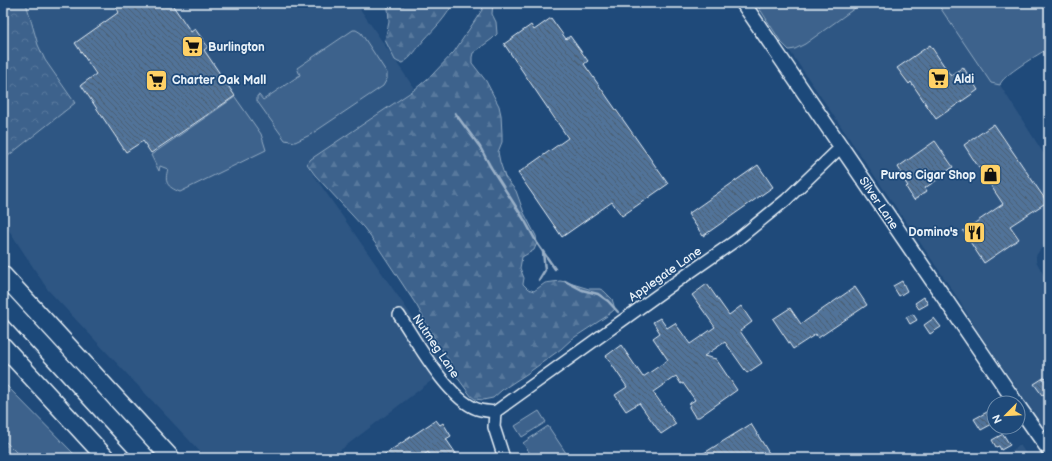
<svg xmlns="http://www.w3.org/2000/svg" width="1052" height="461" viewBox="0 0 1052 461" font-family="'Balsamiq Sans',sans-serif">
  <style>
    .built { fill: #2e5683 }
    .green { fill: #3c628c; stroke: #92aac2 }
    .forest { fill: url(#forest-firs); stroke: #92aac2 }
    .park { fill: url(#park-crowns); stroke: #92aac2 }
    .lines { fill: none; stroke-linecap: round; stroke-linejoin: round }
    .stream { stroke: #9ab0c7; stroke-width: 2.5 }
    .building { fill: url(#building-back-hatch); stroke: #e8f1f8 }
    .minor-casing { stroke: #e8f1f8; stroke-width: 14 }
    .major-casing { stroke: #e8f1f8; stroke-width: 17 }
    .highway-casing { stroke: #e8f1f8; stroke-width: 20 }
    .minor { stroke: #1f4a7a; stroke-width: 11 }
    .major { stroke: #1f4a7a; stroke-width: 14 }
    .highway { stroke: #1f4a7a; stroke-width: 17 }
    .labels { text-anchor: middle; stroke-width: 3.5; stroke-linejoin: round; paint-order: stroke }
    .poi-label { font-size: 12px; font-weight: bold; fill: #e8f1f8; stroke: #1f4a7a; text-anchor: start }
    .street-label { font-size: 12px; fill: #e8f1f8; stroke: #1f4a7a }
  </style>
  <defs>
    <pattern id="forest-firs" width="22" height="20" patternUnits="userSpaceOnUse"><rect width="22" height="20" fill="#3c628c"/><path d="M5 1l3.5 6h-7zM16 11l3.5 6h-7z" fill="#58799d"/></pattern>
    <pattern id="park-crowns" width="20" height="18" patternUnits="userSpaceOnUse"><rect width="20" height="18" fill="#3c628c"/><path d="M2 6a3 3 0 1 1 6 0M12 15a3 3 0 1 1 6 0" fill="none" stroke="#58799d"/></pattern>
    <pattern id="building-back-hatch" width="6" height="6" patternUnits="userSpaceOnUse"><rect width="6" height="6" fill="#517399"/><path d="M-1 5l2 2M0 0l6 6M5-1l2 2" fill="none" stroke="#4c5e72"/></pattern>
  </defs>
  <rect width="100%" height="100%" fill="#1f4a7a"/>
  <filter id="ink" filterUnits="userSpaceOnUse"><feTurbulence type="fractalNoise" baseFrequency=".025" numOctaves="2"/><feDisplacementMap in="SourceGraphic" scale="8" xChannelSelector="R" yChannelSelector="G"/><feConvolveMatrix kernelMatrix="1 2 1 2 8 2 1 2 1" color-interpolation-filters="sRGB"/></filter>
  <g filter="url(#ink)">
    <g class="built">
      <polygon points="26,3 356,3 414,88 382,116 306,164 448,368 330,458 206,458 48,290 3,221 3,160 75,103 45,60 38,45"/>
      <polygon points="862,3 937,3 991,83 1000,85 1049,162 1049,240 1039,251 1036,256 1036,261 1049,285 1049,435 977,330 955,294 789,50 795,49 805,44"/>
      <polygon points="1020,445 1029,458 1000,458"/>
    </g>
    <g class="green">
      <polygon points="756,3 862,3 805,44 795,49 789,50 781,42"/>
      <path d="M937 3H1049V48C1039 54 1001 76 1000 85L991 83Z"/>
      <polygon points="353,30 356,30 361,33 387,73 387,79 383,86 310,135 295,142 285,140 257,101 257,96 259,95 263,100 300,75 297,68"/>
      <path d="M235 97 261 134 266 150 180 192C167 187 164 182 168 169L160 166 159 171 151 155Z"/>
      <polygon points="3,381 5,384 78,458 22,458 3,439"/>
      <polygon points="539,411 546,422 522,437 515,426"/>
      <polygon points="548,426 566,453 558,458 533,458 523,443"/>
    </g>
    <g class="forest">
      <path d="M386 3H453C446 18 435 28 424 40 417 48 412 58 402 63L398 62 395 60 385 40 389 22 388 8Z"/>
      <polygon points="484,3 493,3 492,14 496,22 497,34 492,39 473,53 472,57 472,63 486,81 499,106 501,115 502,134 502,142 498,152 500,162 505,177 516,191 524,213 536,236 537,243 534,250 522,257 520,268 524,278 523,284 528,289 534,291 545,283 560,281 566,282 589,289 600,289 604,291 612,299 615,309 607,316 572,339 561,349 528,373 502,390 493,398 483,400 475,399 471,396 457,377 452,365 436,341 417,306 378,247 364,228 315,175 307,164 311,159 414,90 432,75 454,52 482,10"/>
      <polygon points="3,439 22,458 3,458"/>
    </g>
    <polygon class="park" points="7,3 26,3 38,45 45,60 75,103 3,160 3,6"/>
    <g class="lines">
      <g class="stream">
        <polyline points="455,113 480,147 490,166 525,221 537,243 555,269"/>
        <polyline points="539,280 545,270 543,252"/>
        <polyline points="565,281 582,290 598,294 608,301 618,312"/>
      </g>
    </g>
    <g class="building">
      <polygon points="113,3 171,3 191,32 195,29 208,47 204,50 235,96 151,153 143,141 126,152 81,85 96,74 75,43 119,12"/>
      <polygon points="551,18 566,39 570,36 588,61 584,64 668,184 622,216 612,202 562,237 518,173 568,138 504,44 531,25 534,30"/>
      <polygon points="930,45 951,76 963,67 978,90 936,119 911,82 909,84 897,68"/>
      <polygon points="994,124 1047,202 1010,226 1019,239 984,263 963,231 1003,204 964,145"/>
      <polygon points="935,141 953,167 946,172 947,173 925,188 927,191 914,200 906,187 908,186 899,173 901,172 898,167"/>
      <polygon points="758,165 773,187 703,236 688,214"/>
      <polygon points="902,281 907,291 899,296 893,286"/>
      <polygon points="707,284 729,315 741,306 752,322 740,331 762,363 747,373 725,342 704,356 716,359 737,390 699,417 695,417 689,407 690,403 695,400 683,383 681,384 676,376 653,392 676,424 661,434 639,403 626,411 615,395 627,387 606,356 621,345 643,377 668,360 653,338 660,333 653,322 660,318 667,328 675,323 690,344 715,327 692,295"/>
      <polygon points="855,287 867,305 818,338 816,334 793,349 773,319 790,308 801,324"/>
      <polygon points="924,297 928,304 919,309 915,303"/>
      <polygon points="913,314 917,320 910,324 906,317"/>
      <polygon points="934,318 941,327 930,334 924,325"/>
      <polygon points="1045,377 1049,382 1049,401 1044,394 1042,395 1034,384"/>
      <polygon points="989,411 994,420 994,423 981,430 974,419"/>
      <polygon points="436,420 440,425 443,423 451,436 446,439 459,458 432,458 428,452 420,458 379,458"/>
      <polygon points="751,424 772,458 696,458"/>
      <polygon points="1003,434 1010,445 1001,450 999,446 996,447 992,440"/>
    </g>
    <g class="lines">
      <defs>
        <g id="minor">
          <path d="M399 315C417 342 447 398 477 409 482 411 489 411 495 412"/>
          <polyline points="495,412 669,287 738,239 786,200 841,147"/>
          <polyline points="495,412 494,427 504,458"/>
        </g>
        <g id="major">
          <polyline points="743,3 1016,403"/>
          <polyline points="1018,406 1049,450"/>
        </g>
        <g id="highway">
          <polyline points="3,275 171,458"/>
          <polyline points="3,302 146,458"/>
          <polyline points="3,346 106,458"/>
        </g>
      </defs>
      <use href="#minor" class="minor-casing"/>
      <use href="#major" class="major-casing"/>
      <use href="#highway" class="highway-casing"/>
      <use href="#minor" class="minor"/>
      <use href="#major" class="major"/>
      <use href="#highway" class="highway"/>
    </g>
  </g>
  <defs>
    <symbol id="supermarket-square" viewBox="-11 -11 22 22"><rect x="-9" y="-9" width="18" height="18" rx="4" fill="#ffd166" stroke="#1f4a7a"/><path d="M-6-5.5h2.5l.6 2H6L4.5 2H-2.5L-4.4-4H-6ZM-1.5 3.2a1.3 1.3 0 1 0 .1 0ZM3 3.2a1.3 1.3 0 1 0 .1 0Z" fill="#111"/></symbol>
    <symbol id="shop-square" viewBox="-11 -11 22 22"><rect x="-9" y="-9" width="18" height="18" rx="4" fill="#ffd166" stroke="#1f4a7a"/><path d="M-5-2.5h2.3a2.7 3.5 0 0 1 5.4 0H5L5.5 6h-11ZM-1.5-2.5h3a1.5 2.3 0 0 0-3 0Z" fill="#111"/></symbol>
    <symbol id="restaurant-square" viewBox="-11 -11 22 22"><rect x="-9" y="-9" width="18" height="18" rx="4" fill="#ffd166" stroke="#1f4a7a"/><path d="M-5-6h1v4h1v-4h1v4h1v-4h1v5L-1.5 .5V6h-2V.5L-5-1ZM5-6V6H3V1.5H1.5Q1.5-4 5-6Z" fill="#111"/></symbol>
  </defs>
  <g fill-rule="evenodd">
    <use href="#supermarket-square" x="180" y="34" width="25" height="25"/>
    <use href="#supermarket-square" x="926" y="66" width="25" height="25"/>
    <use href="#supermarket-square" x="144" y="68" width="25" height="25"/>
    <use href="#shop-square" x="978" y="162" width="25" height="25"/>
    <use href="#restaurant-square" x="962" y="220" width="25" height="25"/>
  </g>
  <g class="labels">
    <g class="poi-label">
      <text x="208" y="51">Burlington</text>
      <text x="954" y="83">Aldi</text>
      <text x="172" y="84">Charter Oak Mall</text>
      <text x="976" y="179" text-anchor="end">Puros Cigar Shop</text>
      <text x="958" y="236" text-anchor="end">Domino's</text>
    </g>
    <g class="street-label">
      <text transform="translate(879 203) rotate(56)" y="4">Silver Lane</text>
      <text transform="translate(665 274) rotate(-35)" y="4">Applegate Lane</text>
      <text transform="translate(436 346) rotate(56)" y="4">Nutmeg Lane</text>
    </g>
  </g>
  <rect width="1052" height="461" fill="none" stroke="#1f4a7a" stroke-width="16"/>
  <rect x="8" y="8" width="1036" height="445" fill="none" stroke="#e8f1f8" stroke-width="1.5" filter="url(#ink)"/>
  <g transform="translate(1006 415) rotate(246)"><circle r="19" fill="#1f4a7a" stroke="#6f8dac"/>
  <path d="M0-3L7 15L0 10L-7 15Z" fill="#ffd166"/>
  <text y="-6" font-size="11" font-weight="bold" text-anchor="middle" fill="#e8f1f8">N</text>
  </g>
</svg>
